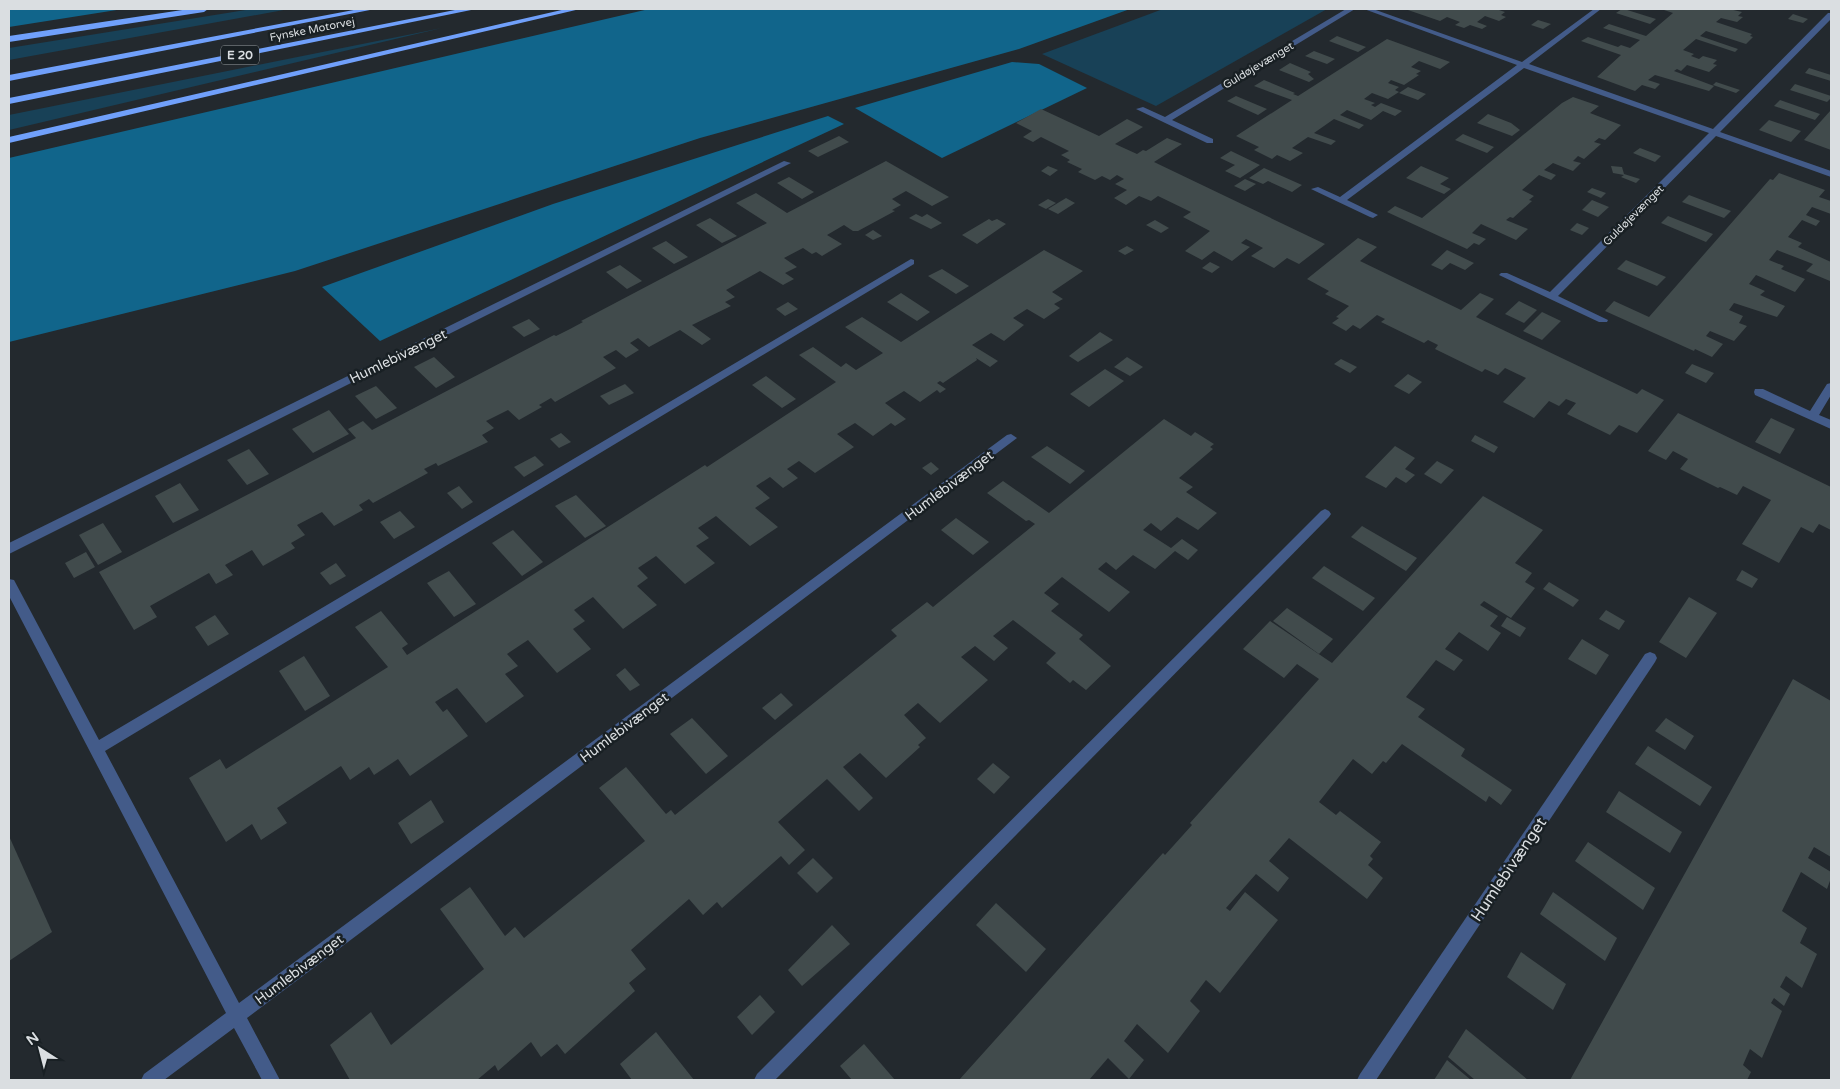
<svg xmlns="http://www.w3.org/2000/svg" width="1840" height="1089" viewBox="0 0 1840 1089" font-family="'Varela Round',sans-serif">
  <style>
    .green { fill: #184157 }
    .forest { fill: #11658b }
    .building { fill: #414b4c }
    .lines { fill: none; stroke-linecap: round; stroke-linejoin: round }
    .minor { fill: #435b89; fill-rule: evenodd }
    .highway { fill: #70a0fb; fill-rule: evenodd }
    .labels { text-anchor: middle; stroke-width: 5; stroke-linejoin: round; paint-order: stroke }
    .far-street-label { font-size: 11px; fill: #dadee1; stroke: #192024 }
    .shield { fill: #192024; stroke: #a0a5a8; stroke-width: 1 }
    .shield-label { font-size: 12px; font-weight: bold; fill: #dadee1 }
    .street-label { font-size: 14px; fill: #dadee1; stroke: #192024 }
    .near-street-label { font-size: 16px; fill: #dadee1; stroke: #192024 }
  </style>
  <rect width="100%" height="100%" fill="#23292e"/>
  <g class="green">
    <polygon points="252,9 289,9 9,60 9,48"/>
    <polygon points="1163,9 1327,9 1156,106 1042,54"/>
    <polygon points="442,28 9,130 9,115"/>
  </g>
  <g class="forest">
    <polygon points="9,9 123,9 9,27"/>
    <polygon points="649,9 1130,9 1019,49 700,138 295,271 9,342 9,158"/>
    <polygon points="1012,62 1039,64 1087,88 942,158 855,108"/>
    <polygon points="828,116 844,124 380,341 322,287 553,204"/>
  </g>
  <g class="building">
    <polygon points="1405,9 1496,9 1505,12 1501,15 1506,17 1499,21 1485,16 1477,22 1487,26 1482,29 1470,25 1464,28 1455,25 1460,22 1447,17 1440,21"/>
    <polygon points="1622,9 1624,9 1656,19 1650,24 1616,13"/>
    <polygon points="1661,9 1729,9 1742,12 1738,16 1743,17 1737,22 1721,18 1716,22 1752,34 1750,36 1753,37 1746,44 1706,31 1700,36 1738,49 1735,52 1696,39 1683,50 1694,54 1691,56 1699,59 1703,56 1717,60 1713,64 1717,65 1709,72 1687,65 1681,71 1677,69 1674,71 1714,86 1709,91 1655,75 1648,80 1660,84 1655,89 1642,85 1635,91 1597,77 1621,55 1581,41 1588,37 1618,47 1621,45 1630,48 1640,40 1603,28 1609,24 1646,36 1673,13"/>
    <polygon points="1793,14 1808,19 1803,23 1788,19"/>
    <polygon points="1538,20 1551,24 1543,29 1531,25"/>
    <polygon points="1337,36 1366,47 1358,52 1329,41"/>
    <polygon points="1387,39 1450,62 1440,69 1419,61 1411,67 1421,71 1416,74 1419,75 1404,85 1391,80 1388,83 1399,87 1395,90 1399,92 1388,99 1372,93 1364,99 1375,103 1371,105 1375,107 1381,103 1402,111 1395,116 1383,111 1371,120 1347,110 1340,115 1364,125 1359,129 1334,119 1314,133 1336,141 1331,145 1308,137 1292,148 1303,153 1290,161 1277,155 1272,159 1254,150 1259,147 1236,136 1292,100 1254,86 1264,80 1295,93 1293,94 1298,96"/>
    <polygon points="1314,51 1335,59 1327,64 1305,56"/>
    <polygon points="1290,63 1311,72 1308,74 1314,79 1309,82 1279,70"/>
    <polygon points="1809,68 1831,75 1831,81 1805,73"/>
    <polygon points="1716,82 1740,90 1736,93 1713,85"/>
    <polygon points="1795,84 1831,96 1831,98 1827,102 1790,90"/>
    <polygon points="1408,87 1426,94 1418,100 1399,93"/>
    <polygon points="1236,96 1267,109 1258,115 1227,101"/>
    <polygon points="1573,97 1599,106 1590,113 1621,125 1605,140 1599,138 1594,142 1601,144 1584,159 1578,156 1573,161 1581,163 1573,171 1553,163 1544,170 1556,175 1551,180 1539,175 1522,190 1534,196 1529,200 1532,201 1513,218 1510,217 1506,220 1528,229 1516,240 1481,224 1472,233 1486,239 1479,245 1474,243 1467,249 1387,212 1395,206 1422,218 1562,103"/>
    <polygon points="1780,100 1820,114 1815,120 1774,106"/>
    <polygon points="1041,109 1099,136 1127,119 1143,127 1115,144 1137,154 1143,150 1146,151 1167,138 1182,144 1154,162 1325,244 1299,264 1287,258 1274,268 1251,256 1263,248 1246,239 1241,243 1250,247 1232,261 1214,251 1202,260 1185,251 1210,231 1183,217 1191,212 1158,196 1151,201 1139,196 1126,205 1114,198 1127,190 1115,184 1124,179 1117,175 1110,180 1102,176 1095,180 1078,172 1082,169 1067,162 1070,160 1061,155 1069,151 1041,137 1033,142 1023,137 1032,131 1016,123"/>
    <polygon points="1831,110 1831,150 1804,140"/>
    <polygon points="1488,114 1511,123 1520,130 1512,136 1477,123"/>
    <polygon points="1769,120 1801,131 1791,142 1759,130"/>
    <polygon points="1463,134 1494,147 1487,153 1455,140"/>
    <polygon points="839,136 849,142 818,157 808,151"/>
    <polygon points="1640,148 1661,156 1655,162 1633,153"/>
    <polygon points="1231,151 1260,165 1240,178 1225,171 1235,165 1220,158"/>
    <polygon points="886,161 949,197 932,206 906,191 892,199 901,205 892,210 895,211 858,231 853,231 844,225 827,235 842,244 822,256 816,252 812,254 803,248 784,258 797,267 785,273 794,279 783,285 760,271 726,290 735,297 725,302 731,306 692,325 711,339 702,345 680,330 649,347 638,338 630,343 639,350 626,358 616,350 603,357 616,368 555,402 551,398 539,405 542,407 519,420 508,410 486,421 494,428 482,435 488,442 438,466 436,463 424,469 428,473 373,503 369,499 359,505 363,510 334,526 322,512 297,525 305,535 291,543 295,548 263,566 252,550 225,565 233,575 216,584 209,573 150,606 157,617 134,630 99,572 356,438 348,429 363,421 372,430 554,335 556,336 570,329 583,322 581,321 767,223 736,203 756,193 787,213"/>
    <polygon points="1048,166 1058,170 1050,176 1041,171"/>
    <polygon points="1421,166 1449,178 1440,184 1451,189 1444,194 1406,178"/>
    <polygon points="1611,166 1622,167 1624,174 1640,179 1636,183 1621,177 1624,175 1613,173"/>
    <polygon points="1264,168 1302,185 1292,192 1268,181 1263,184 1249,178"/>
    <polygon points="1779,173 1825,190 1819,197 1831,201 1831,214 1812,207 1806,215 1820,221 1816,226 1802,220 1788,237 1802,243 1798,247 1831,262 1830,281 1806,271 1813,264 1777,250 1769,260 1784,266 1781,269 1805,279 1795,292 1756,275 1749,284 1765,291 1760,295 1785,306 1777,317 1734,303 1729,310 1743,316 1739,323 1747,326 1734,341 1710,331 1706,336 1723,344 1712,357 1695,349 1694,351 1605,311 1614,301 1649,317 1770,179 1773,180"/>
    <polygon points="789,177 814,192 802,199 777,183"/>
    <polygon points="1245,179 1256,184 1245,191 1234,186"/>
    <polygon points="1592,188 1606,193 1601,198 1587,192"/>
    <polygon points="1689,195 1731,211 1724,218 1682,202"/>
    <polygon points="1066,198 1075,203 1058,214 1048,209"/>
    <polygon points="1048,199 1056,203 1046,209 1038,205"/>
    <polygon points="1592,200 1609,207 1598,217 1582,210"/>
    <polygon points="916,214 922,217 927,214 942,223 931,229 909,218"/>
    <polygon points="1668,216 1713,234 1706,242 1661,223"/>
    <polygon points="710,218 737,236 722,243 696,225"/>
    <polygon points="989,219 992,221 997,219 1006,224 977,244 962,235"/>
    <polygon points="1155,220 1169,228 1161,233 1146,225"/>
    <polygon points="1577,223 1589,228 1582,235 1570,230"/>
    <polygon points="873,230 882,236 873,240 865,235"/>
    <polygon points="1358,238 1377,247 1360,261 1461,310 1480,293 1494,299 1476,317 1637,394 1642,389 1664,400 1637,433 1619,425 1610,435 1567,414 1576,403 1566,399 1559,406 1549,401 1534,418 1503,402 1526,378 1505,368 1498,375 1485,369 1482,372 1435,349 1438,345 1428,340 1424,343 1381,322 1385,319 1377,315 1360,329 1353,325 1346,331 1332,323 1339,318 1336,317 1349,306 1325,294 1329,291 1307,279"/>
    <polygon points="666,241 688,257 674,264 652,248"/>
    <polygon points="1127,246 1134,250 1125,255 1118,251"/>
    <polygon points="1044,250 1083,271 1052,292 1063,299 1054,304 1060,308 1044,319 1027,309 1013,318 1024,325 1004,341 991,333 972,345 998,361 990,367 976,358 977,360 943,383 940,381 937,383 946,389 940,393 937,390 920,402 904,391 885,403 906,419 895,426 891,423 873,436 855,423 837,434 854,447 815,473 799,461 787,469 798,478 783,488 770,477 756,486 770,498 755,508 778,527 750,546 716,516 698,528 709,538 696,546 715,563 685,584 656,556 638,568 648,578 637,586 657,605 623,629 593,597 574,610 585,621 573,629 591,649 557,673 528,640 507,654 518,666 505,674 524,696 486,723 457,688 435,702 443,712 447,709 468,736 410,776 398,759 374,775 369,767 350,780 341,766 277,808 287,823 261,840 252,824 226,842 189,778 220,759 226,769 388,667 355,627 381,611 408,644 402,648 407,655 705,465 707,467 836,382 799,355 813,347 841,367 846,363 856,370 883,353 845,327 862,317 901,342"/>
    <polygon points="1447,250 1474,263 1465,270 1450,263 1442,270 1431,265"/>
    <polygon points="1626,260 1666,277 1657,286 1617,269"/>
    <polygon points="1210,262 1220,267 1212,273 1202,268"/>
    <polygon points="620,265 642,281 627,289 606,272"/>
    <polygon points="942,269 969,286 956,294 928,276"/>
    <polygon points="901,293 930,312 917,321 887,302"/>
    <polygon points="1519,301 1537,310 1524,323 1505,314"/>
    <polygon points="788,302 798,309 785,316 776,309"/>
    <polygon points="1542,312 1561,321 1542,340 1523,331"/>
    <polygon points="529,319 540,329 524,337 512,327"/>
    <polygon points="1100,332 1113,340 1078,362 1069,356"/>
    <polygon points="434,357 455,377 436,388 414,367"/>
    <polygon points="1127,357 1143,367 1130,376 1114,367"/>
    <polygon points="1341,359 1357,367 1350,373 1334,364"/>
    <polygon points="1692,364 1714,373 1706,383 1685,373"/>
    <polygon points="1105,369 1124,381 1089,407 1070,394"/>
    <polygon points="1408,374 1422,382 1409,394 1394,386"/>
    <polygon points="766,376 796,399 782,408 752,385"/>
    <polygon points="625,384 634,393 609,405 600,396"/>
    <polygon points="376,386 397,408 376,419 355,396"/>
    <polygon points="329,410 349,434 313,453 292,429"/>
    <polygon points="1678,413 1831,487 1831,530 1819,524 1813,533 1801,527 1779,563 1742,544 1771,500 1743,486 1737,495 1720,487 1718,488 1680,469 1688,459 1673,451 1666,460 1648,451"/>
    <polygon points="1771,418 1795,429 1780,454 1755,442"/>
    <polygon points="1164,419 1191,436 1195,432 1214,444 1210,447 1213,449 1179,478 1193,487 1186,492 1217,513 1198,530 1177,517 1161,531 1151,523 1143,530 1171,548 1182,539 1198,550 1188,560 1175,551 1155,569 1133,555 1116,570 1106,562 1098,569 1130,592 1109,612 1062,577 1044,593 1059,604 1051,611 1083,635 1079,639 1111,666 1086,690 1073,680 1070,683 1046,663 1056,653 1013,620 993,636 1008,648 994,661 975,646 961,657 988,680 940,723 918,703 904,715 926,738 918,745 920,747 886,778 860,753 843,767 873,798 859,811 827,779 778,822 805,850 789,865 781,856 722,908 717,902 703,915 689,899 631,950 646,969 629,983 635,991 565,1054 557,1044 541,1057 531,1042 498,1071 495,1065 477,1080 350,1080 330,1045 371,1012 391,1045 484,969 440,909 470,887 505,936 515,927 524,938 645,841 599,788 626,767 666,814 671,810 675,815 897,636 891,630 927,602 933,607 1035,524 1029,520 1026,521 987,493 1003,481 1049,513"/>
    <polygon points="561,433 571,442 559,448 550,439"/>
    <polygon points="1475,435 1498,447 1494,453 1471,441"/>
    <polygon points="1047,446 1085,471 1070,484 1031,457"/>
    <polygon points="1395,446 1415,458 1405,469 1415,475 1406,483 1396,477 1386,488 1365,477"/>
    <polygon points="249,449 269,474 247,485 227,460"/>
    <polygon points="535,456 544,465 524,477 514,467"/>
    <polygon points="1437,461 1454,470 1441,484 1424,474"/>
    <polygon points="931,462 939,469 931,475 922,468"/>
    <polygon points="180,483 199,510 173,523 155,496"/>
    <polygon points="459,486 473,502 462,509 447,493"/>
    <polygon points="576,495 606,526 585,538 555,506"/>
    <polygon points="1483,496 1543,530 1515,563 1532,573 1525,582 1535,588 1511,618 1484,601 1480,605 1498,616 1490,626 1501,633 1488,651 1459,632 1445,649 1463,660 1454,671 1436,660 1406,697 1425,709 1418,717 1465,749 1461,756 1512,790 1501,805 1489,796 1486,802 1402,744 1386,763 1383,761 1372,774 1353,759 1319,802 1336,815 1340,811 1381,842 1370,856 1373,859 1368,865 1383,878 1367,899 1289,838 1269,861 1289,878 1278,892 1256,874 1226,908 1230,911 1245,892 1278,920 1220,993 1206,980 1190,1001 1200,1011 1168,1053 1137,1024 1124,1041 1144,1060 1129,1079 1108,1058 1089,1080 959,1080 1163,853 1165,855 1192,825 1190,823 1319,679 1297,664 1284,678 1243,649 1270,621 1332,663"/>
    <polygon points="400,511 415,527 394,539 380,522"/>
    <polygon points="956,518 989,542 973,555 941,530"/>
    <polygon points="103,523 122,552 98,565 79,535"/>
    <polygon points="1362,526 1417,558 1406,571 1351,537"/>
    <polygon points="513,530 543,562 522,576 492,543"/>
    <polygon points="86,552 95,567 74,578 65,563"/>
    <polygon points="336,563 346,576 330,585 320,573"/>
    <polygon points="1324,566 1375,598 1363,611 1312,578"/>
    <polygon points="1742,570 1758,579 1752,588 1736,580"/>
    <polygon points="449,571 476,604 454,617 427,583"/>
    <polygon points="1549,582 1579,600 1573,607 1543,589"/>
    <polygon points="1689,597 1717,613 1686,658 1659,642"/>
    <polygon points="1287,608 1333,639 1319,654 1273,621"/>
    <polygon points="1606,610 1625,621 1619,630 1599,619"/>
    <polygon points="215,615 229,634 208,646 195,627"/>
    <polygon points="1507,617 1526,628 1520,637 1501,626"/>
    <polygon points="1582,639 1609,655 1596,675 1568,659"/>
    <polygon points="304,656 330,696 305,711 279,671"/>
    <polygon points="625,668 640,685 630,691 616,675"/>
    <polygon points="1793,679 1831,701 1831,857 1814,847 1808,858 1831,872 1831,878 1827,889 1801,872 1782,911 1807,928 1800,943 1817,954 1802,988 1786,976 1780,987 1790,994 1784,1006 1774,998 1771,1003 1782,1011 1762,1058 1750,1049 1743,1065 1751,1072 1747,1080 1570,1080"/>
    <polygon points="781,693 793,705 775,720 762,708"/>
    <polygon points="692,718 728,756 706,774 670,734"/>
    <polygon points="1666,718 1694,736 1685,750 1655,731"/>
    <polygon points="1648,746 1712,787 1700,806 1635,764"/>
    <polygon points="993,763 1010,777 994,794 977,779"/>
    <polygon points="1619,791 1682,832 1670,853 1606,812"/>
    <polygon points="431,800 444,822 411,844 398,823"/>
    <polygon points="9,836 52,932 9,961"/>
    <polygon points="1588,842 1655,888 1643,910 1575,861"/>
    <polygon points="813,858 833,878 817,893 797,873"/>
    <polygon points="1553,892 1617,938 1605,961 1540,914"/>
    <polygon points="996,903 1046,949 1026,972 976,925"/>
    <polygon points="832,925 850,944 802,986 788,970"/>
    <polygon points="1521,952 1566,984 1553,1010 1507,977"/>
    <polygon points="760,995 775,1012 752,1035 737,1017"/>
    <polygon points="1466,1029 1528,1080 1475,1080 1448,1057"/>
    <polygon points="656,1032 694,1080 632,1080 620,1064"/>
    <polygon points="864,1044 895,1080 852,1080 840,1066"/>
    <polygon points="1447,1060 1471,1080 1434,1080"/>
  </g>
  <g class="lines">
    <g class="minor">
      <polygon points="1346,9 1355,9 1172,120 1213,139 1213,143 1207,143 1136,109 1143,107 1165,117"/>
      <polygon points="1364,9 1373,9 1522,62 1594,9 1601,9 1529,64 1713,129 1828,13 1831,13 1831,19 1720,132 1831,171 1831,177 1716,136 1558,296 1608,320 1607,322 1599,322 1499,275 1501,273 1507,273 1550,292 1709,133 1524,68 1347,200 1378,215 1373,218 1370,217 1311,189 1318,187 1340,197 1517,65"/>
      <polygon points="784,161 791,163 9,554 9,543"/>
      <polygon points="911,259 914,260 914,264 105,751 239,1003 1007,435 1011,434 1017,438 247,1018 280,1080 262,1080 234,1028 164,1080 141,1080 144,1074 226,1013 9,596 9,579 14,580 99,740"/>
      <polygon points="1831,383 1831,395 1819,415 1831,420 1831,429 1755,395 1754,392 1755,389 1763,389 1810,411 1827,384"/>
      <polygon points="1325,509 1329,511 1331,514 1329,517 775,1080 754,1080 757,1074 1321,511"/>
      <polygon points="1650,652 1655,654 1657,658 1655,662 1376,1080 1357,1080 1360,1074 1645,654"/>
    </g>
    <g class="highway">
      <polygon points="189,9 208,9 204,12 9,42 9,36"/>
      <polygon points="359,9 375,9 9,81 9,75"/>
      <polygon points="460,9 476,9 9,104 9,98"/>
      <polygon points="566,9 580,9 9,143 9,137"/>
    </g>
  </g>
  <g class="labels">
    <g class="far-street-label">
      <text transform="translate(312 29) rotate(-11)" y="4">Fynske Motorvej</text>
      <text transform="translate(1258 65) rotate(-31)" y="4">Guldøjevænget</text>
      <text transform="translate(1633 215) rotate(-45)" y="4">Guldøjevænget</text>
    </g>
    <rect class="shield" x="221" y="45.5" width="38" height="19" rx="4"/>
    <g class="shield-label">
      <text x="240" y="59">E 20</text>
    </g>
    <g class="street-label">
      <text transform="translate(398 356) rotate(-26)" y="5">Humlebivænget</text>
      <text transform="translate(949 485) rotate(-37)" y="5">Humlebivænget</text>
      <text transform="translate(624 727) rotate(-37)" y="5">Humlebivænget</text>
      <text transform="translate(299 969) rotate(-37)" y="5">Humlebivænget</text>
    </g>
    <g class="near-street-label">
      <text transform="translate(1508 869) rotate(-56)" y="6">Humlebivænget</text>
    </g>
  </g>
  <rect width="1840" height="1089" fill="none" stroke="#dadee1" stroke-width="20"/>
  <g transform="translate(40 1049) rotate(324)" stroke="#192024" stroke-width="4" paint-order="stroke">
  <path d="M0-4L9 19L0 12L-9 19Z" fill="#dadee1"/>
  <text y="-8" font-size="14" font-weight="bold" text-anchor="middle" fill="#dadee1">N</text>
  </g>
</svg>
